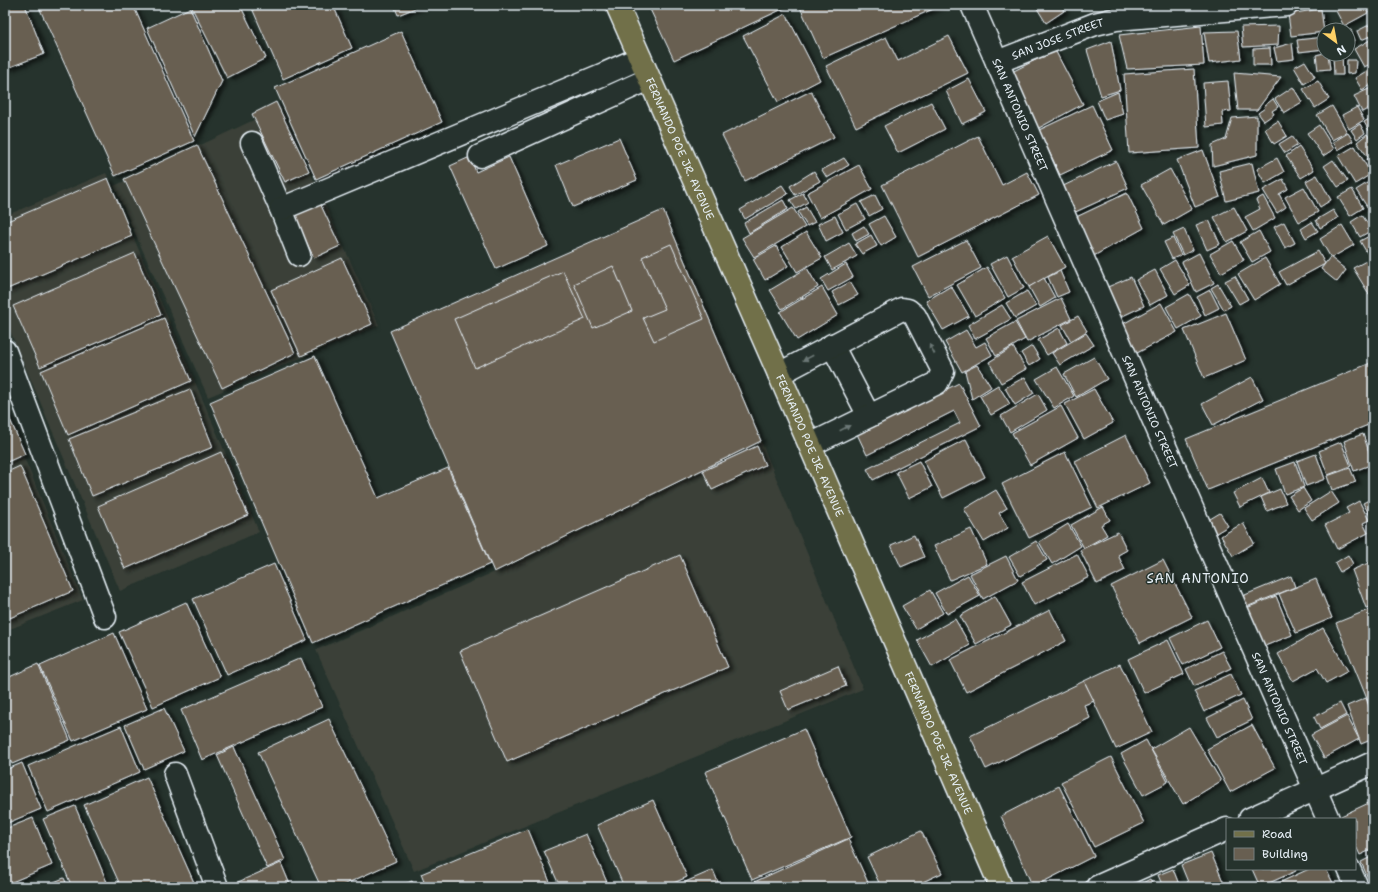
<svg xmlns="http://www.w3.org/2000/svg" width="1378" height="892" viewBox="0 0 1378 892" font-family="'Shantell Sans',sans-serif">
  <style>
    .built { fill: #3a4038 }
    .building { fill: #685f51; stroke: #e8f1f8; filter: url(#shadow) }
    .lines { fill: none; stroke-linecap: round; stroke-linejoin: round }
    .minor-casing { stroke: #e8f1f8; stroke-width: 25 }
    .major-casing { stroke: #e8f1f8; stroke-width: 25 }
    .minor { stroke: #26332d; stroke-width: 22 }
    .major { stroke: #71704a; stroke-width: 22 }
    .oneway { fill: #6a7674 }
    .labels { text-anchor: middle; stroke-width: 3; stroke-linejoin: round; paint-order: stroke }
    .street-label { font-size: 11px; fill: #e8f1f8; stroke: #26332d }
    .quarter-label { font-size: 13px; letter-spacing: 1px; fill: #e8f1f8; stroke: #26332d }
  </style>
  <defs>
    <filter id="shadow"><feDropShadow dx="4.5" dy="2.5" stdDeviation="2" flood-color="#0009"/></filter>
  </defs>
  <rect width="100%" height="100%" fill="#26332d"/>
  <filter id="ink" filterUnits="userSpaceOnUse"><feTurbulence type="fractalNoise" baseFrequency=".025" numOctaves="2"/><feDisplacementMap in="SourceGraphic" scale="8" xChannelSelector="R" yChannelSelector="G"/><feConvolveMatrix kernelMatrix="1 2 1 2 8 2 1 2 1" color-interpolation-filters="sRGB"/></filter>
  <g filter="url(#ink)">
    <g class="built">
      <polygon points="281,107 379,325 208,397 114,186"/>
      <polygon points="106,173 259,532 120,591 5,319 5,216"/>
      <polygon points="5,416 29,469 83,600 5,631"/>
      <polygon points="761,441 863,689 414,871 316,650 494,572"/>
    </g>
    <g class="building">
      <polygon points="5,5 25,5 44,54 5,69"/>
      <polygon points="38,5 133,5 194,141 115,176"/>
      <polygon points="193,5 240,5 266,58 227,78 191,6"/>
      <polygon points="253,5 333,5 352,48 283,79 251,6"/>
      <polygon points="394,5 423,5 398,15"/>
      <polygon points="648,5 791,5 674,60"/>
      <polygon points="799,5 942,5 823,58"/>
      <polygon points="1035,5 1061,5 1064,11 1046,23"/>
      <polygon points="1346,5 1363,5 1368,13 1344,26 1336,11"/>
      <polygon points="190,8 222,81 195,137 147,28"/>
      <polygon points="1321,9 1324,32 1291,36 1288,14"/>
      <polygon points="786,14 820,80 778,102 743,36"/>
      <polygon points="1373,23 1373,35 1361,40 1357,31"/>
      <polygon points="1201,26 1204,65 1127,69 1119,35"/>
      <polygon points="1279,26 1278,45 1243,47 1241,27"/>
      <polygon points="1348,30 1351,30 1354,41 1348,43"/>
      <polygon points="401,31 442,122 316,179 275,88"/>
      <polygon points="1237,31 1241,59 1209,63 1204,32"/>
      <polygon points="949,36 968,73 856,127 826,66 886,37 898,61"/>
      <polygon points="1324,37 1324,49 1299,52 1297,40"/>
      <polygon points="1370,40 1373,44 1373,63 1364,67 1354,49"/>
      <polygon points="1111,41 1120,90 1101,96 1087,50"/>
      <polygon points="1292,43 1294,59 1277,61 1274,48"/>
      <polygon points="1270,48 1271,65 1253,65 1253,49"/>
      <polygon points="1055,50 1083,104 1037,129 1008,74"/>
      <polygon points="1324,53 1328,54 1330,69 1318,70 1316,55"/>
      <polygon points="1333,54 1342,54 1343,75 1334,75"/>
      <polygon points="1347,60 1356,60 1355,73 1347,74"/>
      <polygon points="1305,61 1315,77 1304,84 1294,67"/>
      <polygon points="1373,67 1373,83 1362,90 1355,78"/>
      <polygon points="1194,69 1199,148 1129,153 1124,74"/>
      <polygon points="1234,73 1281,77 1257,110 1238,110"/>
      <polygon points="969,79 986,112 962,124 946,91"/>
      <polygon points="1228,81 1231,111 1222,112 1223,125 1206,127 1203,83"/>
      <polygon points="1318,81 1329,99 1315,108 1303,89"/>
      <polygon points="1293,87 1302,102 1284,113 1275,99"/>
      <polygon points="1373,87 1373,106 1362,112 1354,96"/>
      <polygon points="811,91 834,137 745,181 722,135"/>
      <polygon points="1118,92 1123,114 1105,120 1097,101"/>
      <polygon points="1273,99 1278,107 1272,111 1274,114 1264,121 1258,113 1265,108 1264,106"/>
      <polygon points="276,102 309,171 285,182 252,114"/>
      <polygon points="931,102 945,129 898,153 884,126"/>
      <polygon points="1092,105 1113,150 1060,175 1039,130"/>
      <polygon points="1332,106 1347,132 1332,140 1317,115"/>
      <polygon points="1357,107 1364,120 1349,129 1342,115"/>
      <polygon points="1257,116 1257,155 1213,166 1212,145 1226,139 1232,118"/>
      <polygon points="1371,118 1373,130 1370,132 1364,122"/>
      <polygon points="1278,121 1287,136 1274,144 1265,129"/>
      <polygon points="1360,124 1365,133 1357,139 1351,130"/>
      <polygon points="1319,125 1334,149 1323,156 1307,133"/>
      <polygon points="1348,133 1353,141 1338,150 1333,142"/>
      <polygon points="1367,134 1373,142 1373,154 1368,157 1357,142"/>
      <polygon points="978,136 1002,185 1027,172 1039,195 918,257 882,185"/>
      <polygon points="1292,136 1298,145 1285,153 1279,144"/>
      <polygon points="619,138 637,180 573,207 556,165"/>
      <polygon points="197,145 295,353 222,388 124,179"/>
      <polygon points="1355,146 1371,174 1355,184 1338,156"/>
      <polygon points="1299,147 1314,170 1301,178 1286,156"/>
      <polygon points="1203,150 1220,197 1195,207 1177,160"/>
      <polygon points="1373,156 1373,169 1367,159"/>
      <polygon points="470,157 476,172 509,157 548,246 496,269 450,166"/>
      <polygon points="844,158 849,165 827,178 822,170"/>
      <polygon points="1277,158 1284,172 1265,183 1257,169"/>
      <polygon points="1333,160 1348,181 1338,187 1324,166"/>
      <polygon points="1116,161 1128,188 1071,214 1059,188"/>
      <polygon points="1252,163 1259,193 1226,201 1219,171"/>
      <polygon points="859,165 872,189 820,218 807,193"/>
      <polygon points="1170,169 1192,209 1164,225 1141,185"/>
      <polygon points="814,171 820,181 795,195 790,186"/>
      <polygon points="1317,175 1331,200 1320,207 1306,181"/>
      <polygon points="108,178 132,236 5,290 5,222"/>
      <polygon points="1283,179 1288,189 1279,194 1286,207 1277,213 1263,190"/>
      <polygon points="1372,180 1373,205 1368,208 1356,190"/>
      <polygon points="782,185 788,194 745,219 740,210"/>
      <polygon points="1304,187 1318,212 1299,222 1285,197"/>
      <polygon points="1352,189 1363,208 1350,216 1338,197"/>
      <polygon points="803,193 808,202 796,209 790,200"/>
      <polygon points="1127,193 1144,228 1090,258 1072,219"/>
      <polygon points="875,195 882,209 869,216 861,202"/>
      <polygon points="1263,196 1275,218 1253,231 1245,217 1260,209 1256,200"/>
      <polygon points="318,199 340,246 314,258 292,212"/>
      <polygon points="783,200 788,209 749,233 744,223"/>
      <polygon points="857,204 865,219 846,229 838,214"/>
      <polygon points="806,207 815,222 807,226 798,212"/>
      <polygon points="1234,207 1247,231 1227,242 1214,217"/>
      <polygon points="793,208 805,227 754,257 742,238"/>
      <polygon points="1373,209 1373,221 1368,212"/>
      <polygon points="663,210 761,441 494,572 390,331"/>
      <polygon points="1333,210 1338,218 1320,228 1316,220"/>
      <polygon points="1362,215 1372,230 1360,237 1351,222"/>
      <polygon points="835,216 843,232 826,241 818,224"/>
      <polygon points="884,216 896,237 881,246 869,224"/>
      <polygon points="1209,220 1220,244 1207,250 1196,225"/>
      <polygon points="1284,222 1295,243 1285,248 1274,227"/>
      <polygon points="1312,222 1318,231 1306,238 1301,229"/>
      <polygon points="1342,225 1354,245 1331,258 1320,239"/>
      <polygon points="864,226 869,234 856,241 852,233"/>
      <polygon points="1184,229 1193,250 1183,255 1173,234"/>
      <polygon points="1259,231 1270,252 1252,262 1240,242"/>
      <polygon points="806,232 822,258 797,272 782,247"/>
      <polygon points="1373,234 1373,256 1370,258 1360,241"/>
      <polygon points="871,235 877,246 862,254 855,244"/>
      <polygon points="1048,236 1065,267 1029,287 1012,256"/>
      <polygon points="1173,238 1181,255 1172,259 1164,242"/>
      <polygon points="966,240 981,268 928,296 913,267"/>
      <polygon points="1233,241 1244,260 1221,273 1210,254"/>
      <polygon points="849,243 857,256 832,270 825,257"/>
      <polygon points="671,244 704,319 654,341 643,318 665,309 642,257"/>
      <polygon points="776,246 788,266 765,280 753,259"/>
      <polygon points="1318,251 1325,264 1286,285 1279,272"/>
      <polygon points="135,253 161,315 40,367 13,306"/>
      <polygon points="1199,253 1214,283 1196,292 1182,262"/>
      <polygon points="1007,255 1024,288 1008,297 990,264"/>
      <polygon points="1330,257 1346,270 1337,282 1321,269"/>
      <polygon points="342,258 372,324 301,356 271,290"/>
      <polygon points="1265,258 1280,284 1254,300 1238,274"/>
      <polygon points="1175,260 1190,285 1175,294 1160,269"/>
      <polygon points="1368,260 1373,269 1373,292 1369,294 1353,268"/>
      <polygon points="846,264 853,277 828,291 821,279"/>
      <polygon points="613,266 632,311 593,328 574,284"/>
      <polygon points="987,267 1005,298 975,316 957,285"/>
      <polygon points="807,268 818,287 782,309 770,290"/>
      <polygon points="1155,270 1168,295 1150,305 1136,280"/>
      <polygon points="563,271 585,319 475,368 454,319"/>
      <polygon points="1060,271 1069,292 1057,297 1048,277"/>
      <polygon points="1235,276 1248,299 1239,304 1225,281"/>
      <polygon points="1131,277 1144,306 1116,319 1103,289"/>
      <polygon points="1044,278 1055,298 1040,307 1029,287"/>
      <polygon points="850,282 858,295 839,305 832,292"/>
      <polygon points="1218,284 1231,306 1224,310 1211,288"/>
      <polygon points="951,286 969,316 943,330 926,301"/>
      <polygon points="822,287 838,315 797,340 780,312"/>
      <polygon points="1210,290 1219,308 1205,315 1197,297"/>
      <polygon points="1027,291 1036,306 1015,318 1006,303"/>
      <polygon points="1189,294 1201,316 1178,329 1166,307"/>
      <polygon points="1061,298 1071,319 1027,342 1016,321"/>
      <polygon points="1161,303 1177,332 1137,353 1121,325"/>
      <polygon points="1002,305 1011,319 975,339 968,325"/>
      <polygon points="1226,313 1246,360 1204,378 1184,330"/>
      <polygon points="1078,316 1087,331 1071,341 1062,325"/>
      <polygon points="164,318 191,381 68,435 41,371"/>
      <polygon points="1015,322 1025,339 996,356 986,338"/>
      <polygon points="1059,328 1067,343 1047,355 1038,340"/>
      <polygon points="966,330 976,347 985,342 992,355 962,372 945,342"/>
      <polygon points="1086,333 1094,345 1060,365 1052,353"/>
      <polygon points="1032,346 1040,359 1029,366 1021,353"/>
      <polygon points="1013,347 1026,369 1001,383 989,362"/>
      <polygon points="315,356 378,498 448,468 490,564 313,643 210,402"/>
      <polygon points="1094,357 1107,379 1076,397 1064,374"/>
      <polygon points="1373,362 1373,423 1208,490 1186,439"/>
      <polygon points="977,365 991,387 972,399 965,371"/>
      <polygon points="1057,367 1074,396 1054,408 1036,379"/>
      <polygon points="1025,377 1034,393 1015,405 1005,388"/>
      <polygon points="1252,377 1263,399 1213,425 1202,404"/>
      <polygon points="959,383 981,426 873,480 867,469 960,423 954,411 867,455 857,434"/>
      <polygon points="998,385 1010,404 991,415 980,396"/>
      <polygon points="190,389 213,447 92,496 69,439"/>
      <polygon points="1094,389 1113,423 1084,439 1065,404"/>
      <polygon points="1038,394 1047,410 1010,432 1001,416"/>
      <polygon points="1061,406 1078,438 1030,465 1012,433"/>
      <polygon points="5,408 25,454 5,463"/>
      <polygon points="1363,434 1373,464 1354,471 1344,441"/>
      <polygon points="1126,435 1150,483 1098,508 1075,461"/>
      <polygon points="966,439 985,477 943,498 924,461"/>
      <polygon points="1341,442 1351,466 1328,475 1319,451"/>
      <polygon points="757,446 765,465 712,490 703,471"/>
      <polygon points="221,452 248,515 125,569 98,506"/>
      <polygon points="1065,452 1092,507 1029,538 1002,484"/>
      <polygon points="1316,454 1325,479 1306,486 1297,461"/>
      <polygon points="919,461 932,487 909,498 896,472"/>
      <polygon points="1295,462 1304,487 1285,494 1276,469"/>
      <polygon points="20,466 73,591 5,620 5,473"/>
      <polygon points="1350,468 1356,482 1332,490 1327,476"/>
      <polygon points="1262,478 1269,493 1240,507 1233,493"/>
      <polygon points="1303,488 1311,501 1298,510 1289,496"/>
      <polygon points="1280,489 1286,503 1267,511 1261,497"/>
      <polygon points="996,490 1007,508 999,513 1008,528 984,542 964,509"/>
      <polygon points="1331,491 1339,503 1312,520 1304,508"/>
      <polygon points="1373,498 1373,521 1363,503"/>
      <polygon points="1359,501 1369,520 1363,523 1368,533 1337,549 1325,525 1349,513 1346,508"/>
      <polygon points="1103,507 1110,520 1101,525 1107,535 1084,548 1071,525"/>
      <polygon points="1220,513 1228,526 1208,538 1200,525"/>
      <polygon points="1243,523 1254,543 1233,556 1221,536"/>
      <polygon points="1068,524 1081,546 1052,564 1039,542"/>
      <polygon points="971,529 987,564 950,580 934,546"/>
      <polygon points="1118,532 1127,550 1118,555 1125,570 1097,584 1080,550"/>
      <polygon points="914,535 924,557 901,567 891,545"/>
      <polygon points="1036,541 1047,560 1020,576 1009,557"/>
      <polygon points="1077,554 1089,577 1034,605 1022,582"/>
      <polygon points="680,555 728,667 507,762 460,651"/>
      <polygon points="1348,555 1353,564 1340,572 1335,563"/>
      <polygon points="1006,556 1018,580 983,599 970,574"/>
      <polygon points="1163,560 1192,617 1140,643 1111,586"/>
      <polygon points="1373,561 1373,606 1366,608 1352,570"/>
      <polygon points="274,564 307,640 227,675 193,599"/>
      <polygon points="968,575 980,596 947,614 935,593"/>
      <polygon points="1291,576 1295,587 1244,608 1240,597"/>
      <polygon points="1316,579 1332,618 1296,633 1279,594"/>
      <polygon points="930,590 943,613 916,629 902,606"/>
      <polygon points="995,596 1011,625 976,644 960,616"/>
      <polygon points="1276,596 1292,635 1255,650 1239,611"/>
      <polygon points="186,602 220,677 153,707 119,632"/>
      <polygon points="1373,608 1373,710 1372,711 1336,623"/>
      <polygon points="1050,610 1066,641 966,692 950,660"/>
      <polygon points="955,619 970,645 932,667 917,640"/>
      <polygon points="1207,620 1220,647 1183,665 1170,638"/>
      <polygon points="1323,628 1348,671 1326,683 1317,668 1293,681 1278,654"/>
      <polygon points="114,633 147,709 73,741 40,666"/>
      <polygon points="1168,640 1184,674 1144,693 1128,659"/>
      <polygon points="1222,651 1231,668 1194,686 1186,669"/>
      <polygon points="301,658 322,707 202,760 181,710"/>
      <polygon points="38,664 70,740 12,764 5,749 5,679"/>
      <polygon points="1120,664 1152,732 1116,749 1084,681"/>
      <polygon points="838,666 846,686 788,710 780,691"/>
      <polygon points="1231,674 1241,695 1204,712 1194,691"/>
      <polygon points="1084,681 1094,701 1084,705 1090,718 986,769 970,736"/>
      <polygon points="1366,698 1373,718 1373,739 1361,744 1347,706"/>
      <polygon points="1243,700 1252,720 1217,737 1207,718"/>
      <polygon points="1340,703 1346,715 1320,729 1314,717"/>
      <polygon points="164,708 184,751 144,769 125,725"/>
      <polygon points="1347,716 1359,739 1324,758 1311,735"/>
      <polygon points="329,719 396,861 339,887 321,887 258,752"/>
      <polygon points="1252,725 1275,768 1230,792 1207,749"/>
      <polygon points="121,726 140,772 48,812 28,766"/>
      <polygon points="1189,727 1221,781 1183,804 1151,749"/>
      <polygon points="804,729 851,837 752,880 705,772"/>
      <polygon points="1146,740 1168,782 1143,795 1121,754"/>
      <polygon points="234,747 285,860 267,868 217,755"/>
      <polygon points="1111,757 1144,823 1094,847 1061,782"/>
      <polygon points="22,763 41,809 5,824 5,770"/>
      <polygon points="147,777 196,887 121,887 84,805"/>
      <polygon points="1059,786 1094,856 1033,887 1001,816"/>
      <polygon points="653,800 687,877 665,887 624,887 597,825"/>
      <polygon points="1373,801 1373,849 1360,855 1355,844 1355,819 1343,819 1341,816"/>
      <polygon points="75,806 109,887 72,887 43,819"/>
      <polygon points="33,818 52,865 5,885 5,829"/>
      <polygon points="528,829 552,887 426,887 421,874"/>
      <polygon points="921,831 942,873 912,887 881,887 867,857"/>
      <polygon points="586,834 609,887 560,887 544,851"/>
      <polygon points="848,839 870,887 754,887 752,883"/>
      <polygon points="1211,853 1225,886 1190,887 1181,865"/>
      <polygon points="1373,856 1373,887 1372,887 1361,862"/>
      <polygon points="281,863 291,887 240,887 238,882"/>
      <polygon points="1173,869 1180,887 1163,887 1158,875"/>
      <polygon points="1252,869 1295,869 1296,871 1260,887"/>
      <polygon points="1309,869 1326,869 1335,887 1270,887"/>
      <polygon points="713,870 720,887 674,887"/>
      <polygon points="64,878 68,887 41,887"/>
      <polygon points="1150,879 1154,887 1135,887"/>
      <polygon points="412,881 415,887 398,887"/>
    </g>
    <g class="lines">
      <defs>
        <g id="minor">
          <path id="s1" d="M972 5 1328 819"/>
          <path id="s2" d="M997 62 1095 24 1116 19 1287 5"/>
          <polyline points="252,143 281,209 299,255"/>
          <polyline points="480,156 649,79"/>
          <polyline points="281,209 604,74 640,58"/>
          <polyline points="832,345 869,416"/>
          <polyline points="5,351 105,617"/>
          <polyline points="779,374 902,309 908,310 915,316 943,371 937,383 810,445"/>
          <polyline points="175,774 217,887"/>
          <polyline points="1250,819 1373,763"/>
          <polyline points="1349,869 1357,887"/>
          <polyline points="1097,887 1227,829"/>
        </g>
        <g id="major">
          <path id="s3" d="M617 5 779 374 1001 887"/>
        </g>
      </defs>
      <use href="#minor" class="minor-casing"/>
      <use href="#major" class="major-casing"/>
      <use href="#minor" class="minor"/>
      <use href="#major" class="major"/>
    </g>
    <defs><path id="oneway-solid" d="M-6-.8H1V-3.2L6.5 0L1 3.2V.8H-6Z"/></defs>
    <g class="oneway">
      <use href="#oneway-solid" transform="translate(932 349) rotate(-118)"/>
      <use href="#oneway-solid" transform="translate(808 358) rotate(152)"/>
      <use href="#oneway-solid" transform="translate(845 428) rotate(-27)"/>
    </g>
  </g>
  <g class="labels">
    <g class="street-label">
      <text dy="4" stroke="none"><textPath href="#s2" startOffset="65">SAN JOSE STREET</textPath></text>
      <text dy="4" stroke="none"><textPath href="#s1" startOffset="120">SAN ANTONIO STREET</textPath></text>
      <text dy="4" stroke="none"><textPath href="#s3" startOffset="157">FERNANDO POE JR. AVENUE</textPath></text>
      <text dy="4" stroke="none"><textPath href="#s1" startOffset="444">SAN ANTONIO STREET</textPath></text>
      <text dy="4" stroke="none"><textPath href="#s3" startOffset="481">FERNANDO POE JR. AVENUE</textPath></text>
      <text dy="4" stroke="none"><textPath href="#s1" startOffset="768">SAN ANTONIO STREET</textPath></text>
      <text dy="4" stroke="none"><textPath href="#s3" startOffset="805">FERNANDO POE JR. AVENUE</textPath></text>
    </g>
    <g class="quarter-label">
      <text x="1198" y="583">SAN ANTONIO</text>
    </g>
  </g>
  <rect width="1378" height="892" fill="none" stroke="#26332d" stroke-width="20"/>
  <rect x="10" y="10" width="1358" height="872" fill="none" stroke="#e8f1f8" stroke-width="1.5" filter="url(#ink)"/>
  <rect x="1226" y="818" width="130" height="52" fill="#26332d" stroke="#747f7e"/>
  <rect x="1234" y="831" width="20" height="6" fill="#71704a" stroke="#747f7e"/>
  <text x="1262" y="838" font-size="12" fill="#e8f1f8">Road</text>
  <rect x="1234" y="848" width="20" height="12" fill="#685f51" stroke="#747f7e"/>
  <text x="1262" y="858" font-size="12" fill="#e8f1f8">Building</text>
  <g transform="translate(1336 42) rotate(148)"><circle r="19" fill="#26332d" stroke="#747f7e"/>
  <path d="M0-3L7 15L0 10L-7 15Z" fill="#ffd166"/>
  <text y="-6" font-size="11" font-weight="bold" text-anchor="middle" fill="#e8f1f8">N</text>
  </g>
</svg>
